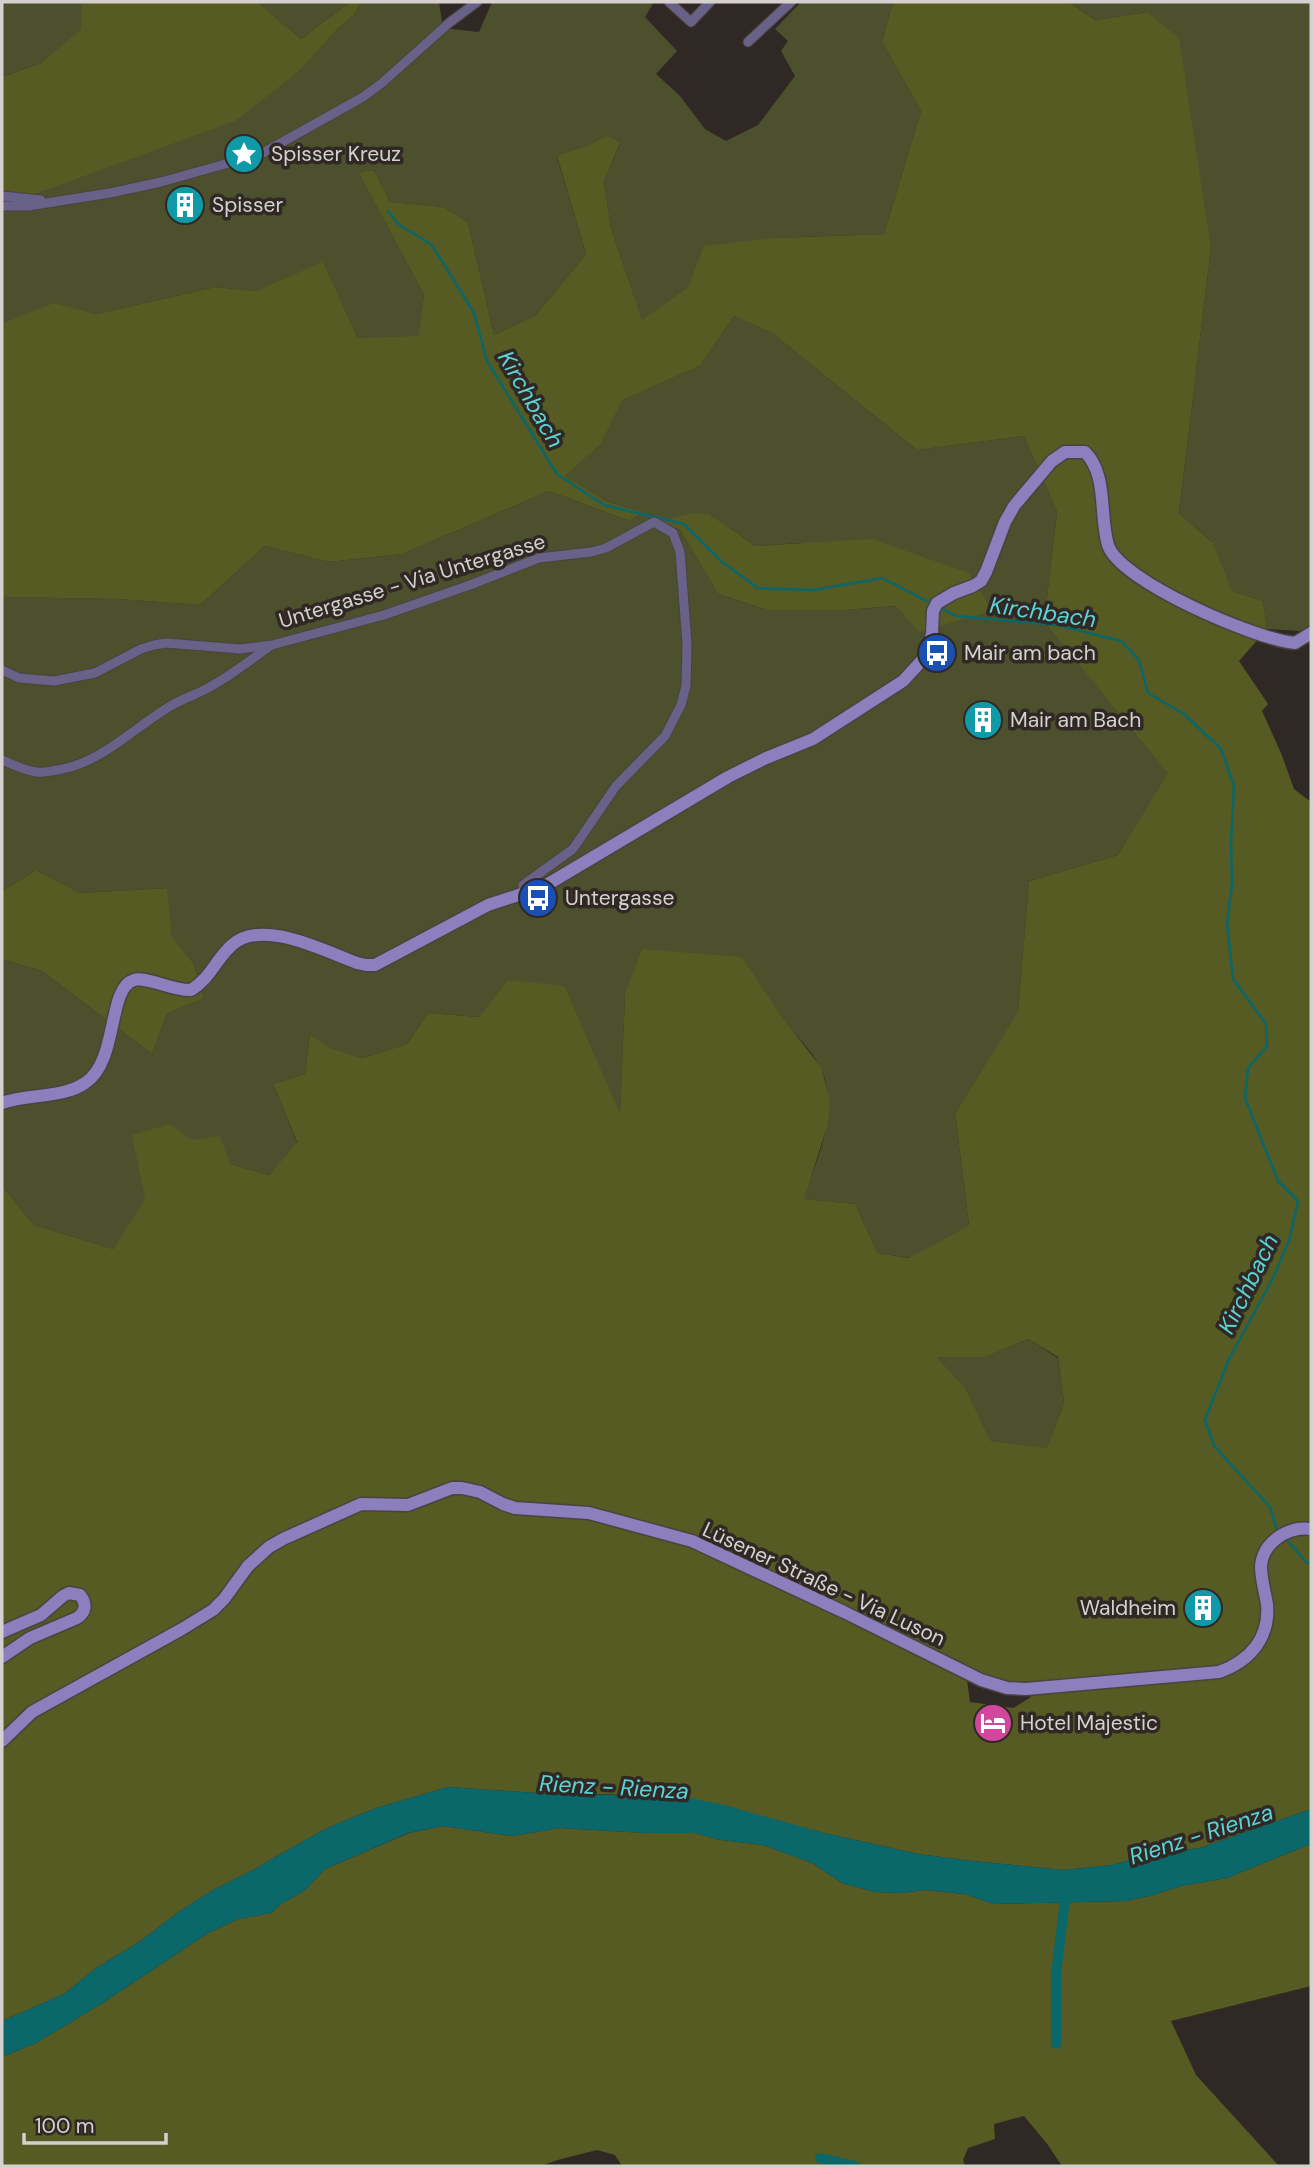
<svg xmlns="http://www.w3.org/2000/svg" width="1313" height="2168" viewBox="0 0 1313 2168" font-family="'DM Sans',sans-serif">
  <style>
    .green { fill: #4d502c; fill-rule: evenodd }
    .forest { fill: #565a23; fill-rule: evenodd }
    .water { fill: #0a676a }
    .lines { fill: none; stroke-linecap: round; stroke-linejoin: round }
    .stream { stroke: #0a676a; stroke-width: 2.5 }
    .canal { stroke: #0a676a; stroke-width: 10 }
    .street-casing { stroke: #4b433f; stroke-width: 11 }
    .secondary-casing { stroke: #4b433f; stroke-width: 15 }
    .street { stroke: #686188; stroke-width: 9 }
    .secondary { stroke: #8b7fbd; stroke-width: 12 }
    .labels { text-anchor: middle; stroke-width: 7; stroke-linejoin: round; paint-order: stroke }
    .poi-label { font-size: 21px; fill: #d6d0ce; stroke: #302824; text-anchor: start }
    .street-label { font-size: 21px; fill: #d6d0ce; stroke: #302824 }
    .water-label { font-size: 23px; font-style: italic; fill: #5bd3d7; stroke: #302824 }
  </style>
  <rect width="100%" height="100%" fill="#302824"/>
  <g class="green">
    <polygon points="2,2 82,2 82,29 41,63 2,77"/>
    <polygon points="258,2 350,2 301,39"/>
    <polygon points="361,2 439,2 443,28 479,32 492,2 654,2 645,17 677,51 656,74 680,96 705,129 726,141 758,125 795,76 781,51 788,41 775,29 801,2 893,2 882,42 921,111 884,234 774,238 688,287 642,321 611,228 604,182 620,144 607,135 589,145 557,157 586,254 536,315 494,335 468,222 444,207 390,202 374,170 358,172 424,295 418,337 358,338 323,263 255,291 215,287 96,314 54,304 2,323 2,206 336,30 354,15"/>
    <polygon points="1069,2 1311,2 1311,624 1301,631 1267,629 1263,601 1231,591 1212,542 1179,513 1211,248 1147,12 1095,20"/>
    <path d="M734 316 772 333 917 450 1024 436 1057 512 1044 622 1169 773 1118 855 1029 881 1018 1013 955 1113 969 1225 910 1258 878 1253 855 1204 803 1199C817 1158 841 1112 821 1069 815 1054 792 1031 782 1017L625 994 620 1116 565 986 479 1017 428 1013 407 1044 362 1058 327 1047 310 1034 305 1074 273 1084 297 1143 269 1175 230 1164 192 1140 133 1135 146 1199 113 1249 34 1225 2 1186V959L42 971 152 1054 167 1014 204 998 193 963 172 938 166 888 80 893 36 870 2 891V597L118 599 200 605 265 546 329 562 402 554 549 491 630 521 643 512 606 501 564 476 601 444 623 400 700 366ZM710 514 755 546 801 543 992 611 897 606 846 610H767L718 594 680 530 667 524Z"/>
    <polygon points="1028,1339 1058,1358 1064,1403 1047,1449 991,1441 965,1387 936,1356 986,1357"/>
  </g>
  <g class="forest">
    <polygon points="82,2 258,2 301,39 350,2 361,2 354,15 336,30 298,72 235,121 2,206 2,77 41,63 81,29"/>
    <path d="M893 2H1069L1095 20 1147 12 1179 38 1211 248 1179 513 1213 543 1232 591 1263 601 1267 629 1239 661 1268 704 1262 711 1281 753 1294 789 1311 802V1809L1200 1848 1154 1854 1112 1865 1064 1870 963 1860 918 1854 824 1833 777 1821 639 1795 537 1793 448 1787 376 1808 325 1829 251 1871 213 1890 180 1911 139 1942 96 1968 64 1994 2 2021V1186L34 1225 113 1249 145 1199 132 1135 170 1124 192 1140 220 1136 230 1164 269 1175 297 1142 273 1084 305 1074 310 1034 328 1047 362 1058 407 1044 428 1013 479 1017 508 980 565 986 620 1114 625 994 642 949 742 957 782 1017 821 1067 830 1099 828 1124 804 1199 855 1204 878 1253 909 1258 969 1225 955 1113 1018 1012 1029 881 1118 855 1168 773 1044 622 1057 512 1024 436 917 450 772 333 734 316 700 366 623 400 601 444 565 476 606 501 643 512 630 521 549 491 402 554 329 562 265 546 200 605 118 599 2 597V323L54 303 96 314 215 287 255 291 323 262 358 338 418 336 424 295 358 172 374 170 390 202 444 207 468 222 494 335 536 315 586 254 557 156 589 145 607 135 620 143 604 182 611 228 642 320 688 287 704 246 774 238 884 234 921 111 882 42ZM1028 1339 1058 1357 1064 1403 1047 1448 991 1441 965 1387 937 1357H986ZM967 1680 988 1687 1027 1693 1031 1697 1013 1708 970 1702Z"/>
    <polygon points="690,514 710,514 755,546 872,539 969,573 992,611 919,632 896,606 846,610 767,610 718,594 680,530 667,524 654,522"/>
    <polygon points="36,870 80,893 167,888 172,937 193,963 204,998 167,1014 152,1054 42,971 2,959 2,891"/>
    <polygon points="443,1826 512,1836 560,1828 645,1833 694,1833 721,1840 763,1845 812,1863 842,1883 875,1892 901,1893 924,1890 965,1894 993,1904 1126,1901 1153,1895 1181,1886 1227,1878 1311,1844 1311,1986 1171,2021 1196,2075 1279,2166 1062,2166 1048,2145 1024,2116 994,2124 995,2139 968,2148 963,2160 965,2166 622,2166 615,2155 597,2150 561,2159 540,2166 2,2166 2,2057 36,2043 101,2004 208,1933 238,1919 271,1913 281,1904 304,1891 325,1869 409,1833"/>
  </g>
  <polygon class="water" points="448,1787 537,1793 686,1797 728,1806 824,1833 918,1854 963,1860 1064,1870 1112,1865 1154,1854 1200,1848 1311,1809 1311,1844 1227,1878 1181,1886 1153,1895 1126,1901 993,1904 965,1894 924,1890 901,1893 875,1892 842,1883 812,1863 763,1845 721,1840 694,1833 645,1833 560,1828 512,1836 443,1826 408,1833 325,1869 304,1891 281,1904 271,1913 238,1919 208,1933 101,2004 36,2043 2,2057 2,2021 64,1994 96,1968 139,1942 180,1911 213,1890 251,1871 325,1829 376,1808"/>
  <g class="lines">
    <g class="stream">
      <polyline points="388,211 398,224 432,245 474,313 487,361 557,474 604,505 684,524 722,562 758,588 814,590 882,578 933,604"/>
      <polyline points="939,607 956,616 1057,625 1121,641 1139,660 1148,693 1184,714 1221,749 1234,786 1231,842 1232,885 1227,923 1233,979 1266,1024 1267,1046 1248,1068 1245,1098 1278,1181 1298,1201 1289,1241 1272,1280 1229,1359 1205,1420 1214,1446 1270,1507 1277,1530 1280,1533"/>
      <polyline points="1285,1537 1306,1562 1311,1564"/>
    </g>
    <g class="canal">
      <polyline points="1056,2044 1056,1974 1066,1891"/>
      <polyline points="820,2158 855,2166"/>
    </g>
    <defs>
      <g id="street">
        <polyline points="669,2 691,22 710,2"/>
        <polyline points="748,42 791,2"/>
        <polyline points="2,196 41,200"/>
        <polyline points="2,206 28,206 110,193 161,182 261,154 363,97 382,83 449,23 477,2"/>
        <polyline points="2,670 19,678 54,681 95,673 141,649 154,645 166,643 240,649 272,645 384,615 470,585 539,558 591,552 606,548 654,522 673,533 680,552 687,644 686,686 681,705 665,736 616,786 573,849 523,885 524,894"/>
        <path d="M2 760C14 765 25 771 37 772 44 773 51 771 58 770 104 762 135 726 174 704 185 698 197 694 208 688 230 676 250 661 270 646"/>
      </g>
      <g id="secondary">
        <path d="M2 1103C27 1094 64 1098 85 1083 119 1061 107 988 134 980 146 976 173 991 191 990 210 979 216 959 232 945 262 918 324 951 357 963L366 965H375L488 905 543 887 728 777 764 759 813 739 903 681 926 656 932 634 933 611 937 603 954 593 973 586 981 581 986 572 1005 522 1014 506 1052 461 1065 452H1085C1108 475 1099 515 1108 545 1119 581 1257 640 1295 643L1311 633"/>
        <path d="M2 1632 41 1615 63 1596 69 1593 80 1595C87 1604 86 1612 77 1618L30 1638 2 1657"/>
        <path d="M2 1741 32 1712 182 1629 213 1610 224 1599 248 1566 269 1547 283 1539 361 1504 408 1505 452 1488H462L480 1492 503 1504 515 1508 589 1513 692 1541 844 1612 981 1680 1007 1688 1026 1689 1219 1672C1250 1661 1270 1638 1267 1604 1265 1592 1261 1579 1261 1566 1263 1542 1288 1526 1311 1529"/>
      </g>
    </defs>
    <use href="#street" class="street-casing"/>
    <use href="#secondary" class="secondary-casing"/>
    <use href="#street" class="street"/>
    <use href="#secondary" class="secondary"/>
  </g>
  <defs>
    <symbol id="sight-disc" viewBox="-11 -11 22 22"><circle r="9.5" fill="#0f9aa8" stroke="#302824"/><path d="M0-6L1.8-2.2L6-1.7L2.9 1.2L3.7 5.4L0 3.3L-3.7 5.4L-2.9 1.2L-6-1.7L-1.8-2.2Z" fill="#fff"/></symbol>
    <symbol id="building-disc" viewBox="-11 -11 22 22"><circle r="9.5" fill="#0f9aa8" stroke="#302824"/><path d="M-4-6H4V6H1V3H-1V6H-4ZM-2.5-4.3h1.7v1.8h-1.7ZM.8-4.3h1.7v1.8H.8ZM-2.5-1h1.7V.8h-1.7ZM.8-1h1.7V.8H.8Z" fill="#fff"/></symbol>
    <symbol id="bus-disc" viewBox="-11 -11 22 22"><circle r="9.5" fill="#1a4fb4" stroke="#302824"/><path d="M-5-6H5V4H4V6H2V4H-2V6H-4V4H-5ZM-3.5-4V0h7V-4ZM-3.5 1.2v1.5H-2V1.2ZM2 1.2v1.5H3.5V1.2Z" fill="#fff"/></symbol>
    <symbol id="hotel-disc" viewBox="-11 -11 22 22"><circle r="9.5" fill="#d1479c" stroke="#302824"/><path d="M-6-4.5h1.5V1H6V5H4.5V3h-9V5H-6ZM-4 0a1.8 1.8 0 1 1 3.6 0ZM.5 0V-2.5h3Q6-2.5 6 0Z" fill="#fff"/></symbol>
  </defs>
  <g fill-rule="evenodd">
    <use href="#sight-disc" x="222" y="132" width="44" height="44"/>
    <use href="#building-disc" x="163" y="183" width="44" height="44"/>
    <use href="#bus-disc" x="915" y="631" width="44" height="44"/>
    <use href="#building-disc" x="961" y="698" width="44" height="44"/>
    <use href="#bus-disc" x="516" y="876" width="44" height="44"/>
    <use href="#building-disc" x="1181" y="1586" width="44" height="44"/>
    <use href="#hotel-disc" x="971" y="1701" width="44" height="44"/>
  </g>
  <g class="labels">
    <g class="poi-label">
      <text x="271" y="161">Spisser Kreuz</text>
      <text x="212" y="212">Spisser</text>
      <text x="964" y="660">Mair am bach</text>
      <text x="1010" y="727">Mair am Bach</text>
      <text x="565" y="905">Untergasse</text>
      <text x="1176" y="1615" text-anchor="end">Waldheim</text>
      <text x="1020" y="1730">Hotel Majestic</text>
    </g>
    <g class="street-label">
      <text transform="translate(412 581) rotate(-17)" y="7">Untergasse - Via Untergasse</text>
      <text transform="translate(824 1584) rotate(25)" y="7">Lüsener Straße - Via Luson</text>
    </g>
    <g class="water-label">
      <text transform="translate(531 399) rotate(60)" y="8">Kirchbach</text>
      <text transform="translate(1043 612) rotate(8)" y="8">Kirchbach</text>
      <text transform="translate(1248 1284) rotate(-64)" y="8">Kirchbach</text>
      <text transform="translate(614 1787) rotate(3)" y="8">Rienz - Rienza</text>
      <text transform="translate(1201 1834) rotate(-18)" y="8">Rienz - Rienza</text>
    </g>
  </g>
  <rect width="1313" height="2168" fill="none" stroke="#d6d0ce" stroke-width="7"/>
  <path d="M24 2133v10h142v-10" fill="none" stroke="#d6d0ce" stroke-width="3.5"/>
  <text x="35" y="2133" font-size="21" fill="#d6d0ce" stroke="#302824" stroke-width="5" paint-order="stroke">100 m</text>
</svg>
